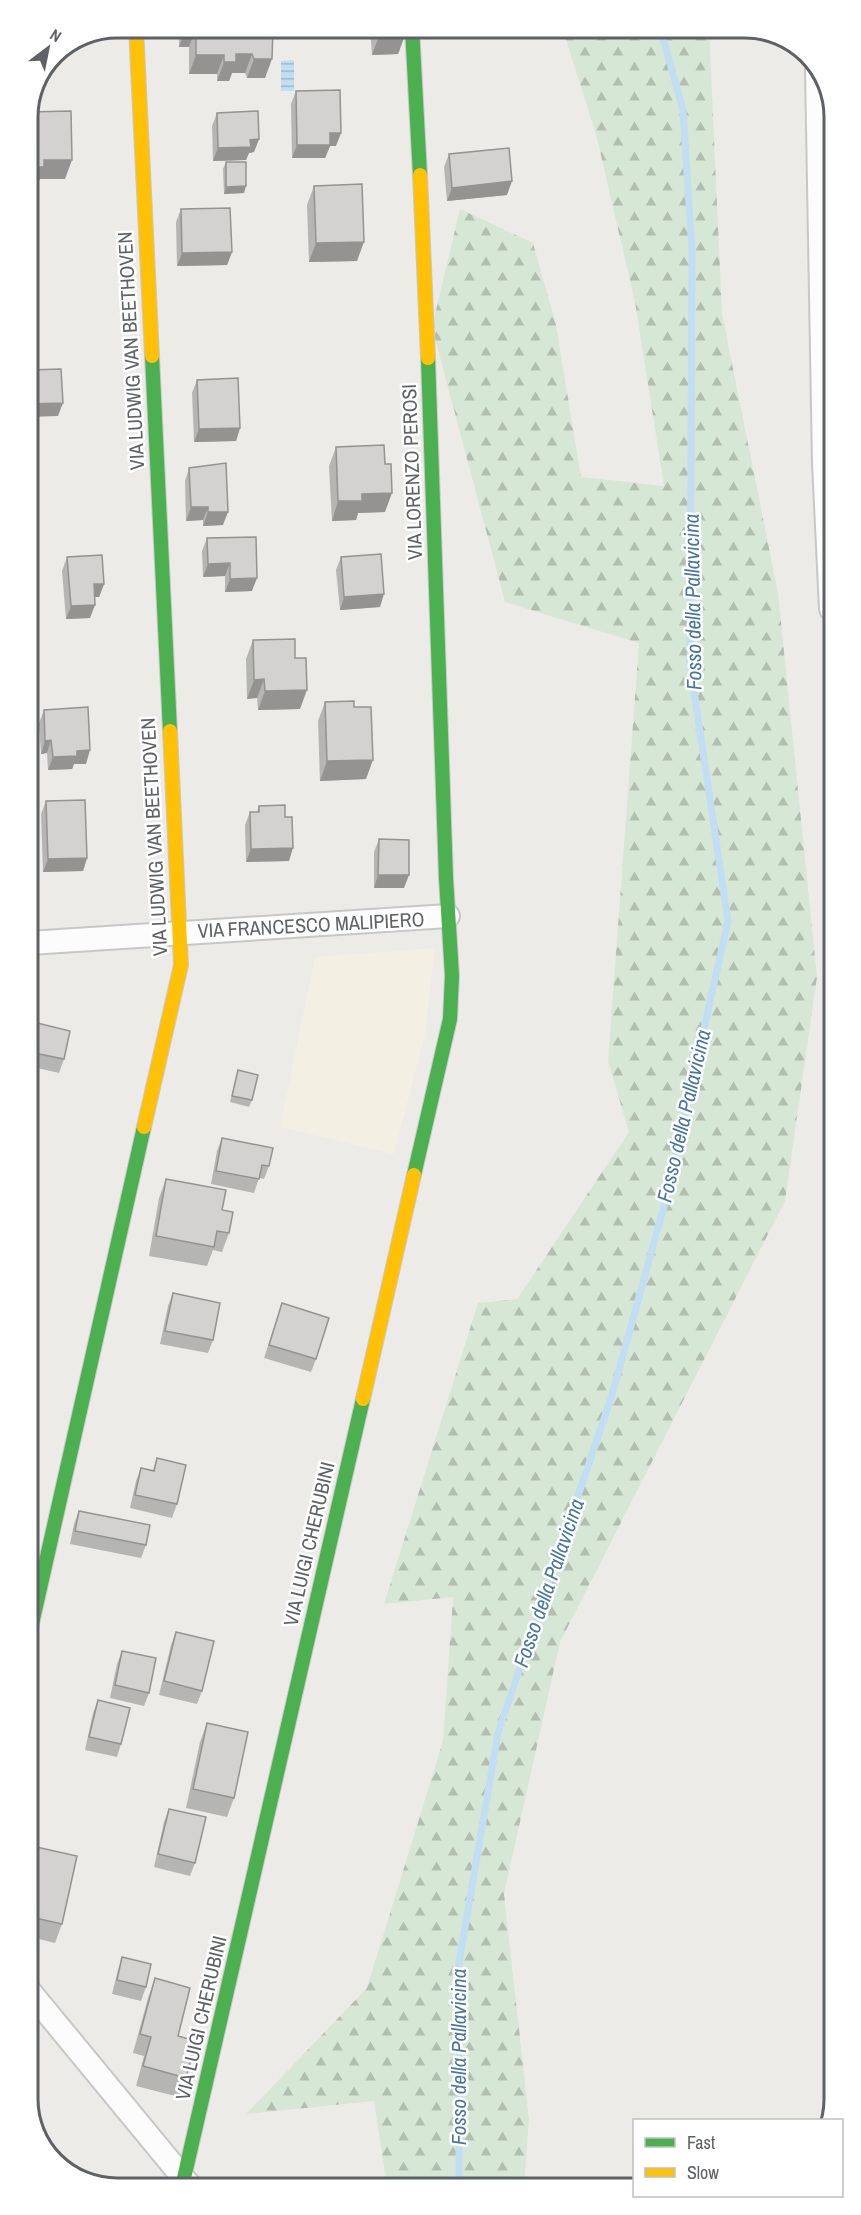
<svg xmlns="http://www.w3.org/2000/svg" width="861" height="2215" viewBox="0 0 861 2215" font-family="'Archivo Narrow',sans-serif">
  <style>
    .commercial { fill: #f4efe3 }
    .forest { fill: url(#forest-firs) }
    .water { fill: url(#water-rules) }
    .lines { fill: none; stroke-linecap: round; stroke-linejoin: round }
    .stream { stroke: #c1def2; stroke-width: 7 }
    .street-casing { stroke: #c7c7c7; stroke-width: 26 }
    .fast-casing { stroke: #c9c9c9; stroke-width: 16 }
    .slow-casing { stroke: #c9c9c9; stroke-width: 16 }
    .street { stroke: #fcfcfc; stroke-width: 22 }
    .fast { stroke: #4caf50; stroke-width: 14 }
    .slow { stroke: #ffc107; stroke-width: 14 }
    .wall { fill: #b5b5b4 }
    .shaded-wall { fill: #949392 }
    .building { fill: #d3d2d1; stroke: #949392; stroke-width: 1.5 }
    .labels { text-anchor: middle; stroke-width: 5; stroke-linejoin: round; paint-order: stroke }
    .street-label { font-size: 20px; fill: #5e6165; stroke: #fff }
    .water-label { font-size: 21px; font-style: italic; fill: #49769e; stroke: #fff }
    .rim { fill: none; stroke: #5e6165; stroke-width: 3 }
  </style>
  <defs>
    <pattern id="forest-firs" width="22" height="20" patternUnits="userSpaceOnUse" patternTransform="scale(1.5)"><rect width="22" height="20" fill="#d7e7d5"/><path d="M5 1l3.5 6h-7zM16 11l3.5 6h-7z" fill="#b2bfb0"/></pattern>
    <pattern id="water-rules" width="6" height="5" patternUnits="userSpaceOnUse" patternTransform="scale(1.5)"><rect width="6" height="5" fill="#c1def2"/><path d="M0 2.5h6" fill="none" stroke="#a0b7c8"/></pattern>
  </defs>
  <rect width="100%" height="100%" fill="#ecebe8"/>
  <polygon class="commercial" points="435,948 425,1034 394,1154 280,1127 315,957"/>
  <polygon class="forest" points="562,27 709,27 722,314 778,593 817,977 785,1201 560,1642 504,1894 529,2119 524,2185 387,2186 374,2101 246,2114 367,1988 443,1741 453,1597 384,1604 478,1303 517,1299 629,1132 608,1061 639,643 505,602 432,327 460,209 533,243 556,325 581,477 664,486 635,302 596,134"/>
  <polygon class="water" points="294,60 294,91 281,91 281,61"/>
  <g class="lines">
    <polyline class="stream" points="459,2185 459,1963 498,1733 612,1395 666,1199 728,921 690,664 692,252 683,110 660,27"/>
    <defs>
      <g id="street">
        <polyline points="817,70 824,463 831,609"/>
        <polyline points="29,943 448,916"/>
        <polyline points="31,1993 190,2186"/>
      </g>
      <g id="fast">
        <polyline points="412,27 420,175"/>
        <polyline points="152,356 170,731"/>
        <polyline points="414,1175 450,1019 452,976 446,878 428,358"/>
        <polyline points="31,1628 144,1127"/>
        <polyline points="184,2178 363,1399"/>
      </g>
      <g id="slow">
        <polyline points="136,27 152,356"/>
        <polyline points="420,175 428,358"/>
        <polyline points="144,1127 181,965 170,731"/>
        <polyline points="363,1399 414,1175"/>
      </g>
    </defs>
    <use href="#street" class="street-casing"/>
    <use href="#fast" class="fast-casing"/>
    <use href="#slow" class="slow-casing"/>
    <use href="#street" class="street"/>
    <use href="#fast" class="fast"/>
    <use href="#slow" class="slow"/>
  </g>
  <g class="wall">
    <polygon points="180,27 273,27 265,78 247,78 245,73 232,73 229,81 217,81 217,74 189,74 189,47 179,47 179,30"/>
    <polygon points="370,27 404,27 405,35 398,54 372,55"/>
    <polygon points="296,91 336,146 330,146 325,158 292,158 291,104"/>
    <polygon points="217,113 259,139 254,152 249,153 246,160 213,161 212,126"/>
    <polygon points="449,154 507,195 447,201 444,167"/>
    <polygon points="226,162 244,193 224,194 223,169"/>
    <polygon points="314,186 357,261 309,262 307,205"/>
    <polygon points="181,209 232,252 227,265 177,266 176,222"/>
    <polygon points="197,380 240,428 236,441 194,442 192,393"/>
    <polygon points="336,447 385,512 358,513 356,520 332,521 329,466"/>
    <polygon points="189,468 223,525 203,526 203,520 186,521 185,481"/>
    <polygon points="207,538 252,591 225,592 225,576 203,577 202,551"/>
    <polygon points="67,557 104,584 99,597 95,597 90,618 66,619 62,571"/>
    <polygon points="341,557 380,607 340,610 336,570"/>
    <polygon points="253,640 295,658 300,709 258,710 257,698 247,699 246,659"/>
    <polygon points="325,702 354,707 366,779 320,781 318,721"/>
    <polygon points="44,710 86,764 74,764 72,769 48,770 47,753 41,754 39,723"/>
    <polygon points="46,801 87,858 83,871 43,872 41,814"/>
    <polygon points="259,806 285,817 289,861 246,862 245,825 250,812 257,812"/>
    <polygon points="379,839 404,888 374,888 374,852"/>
    <polygon points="29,1021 64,1059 59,1073 29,1066"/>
    <polygon points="238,1070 252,1100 249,1107 230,1102"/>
    <polygon points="222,1138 269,1166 264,1179 259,1178 254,1193 211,1184 217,1151"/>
    <polygon points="166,1179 222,1210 229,1233 222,1252 213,1250 207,1266 149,1256 159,1198"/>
    <polygon points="173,1293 213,1340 208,1353 160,1344 168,1306"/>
    <polygon points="282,1303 316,1359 311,1372 264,1358"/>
    <polygon points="157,1458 177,1504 172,1518 130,1508 136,1481 141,1468 153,1470"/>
    <polygon points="79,1511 146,1545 141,1558 70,1544 74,1524"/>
    <polygon points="176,1632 202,1691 197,1704 159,1695 171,1645"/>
    <polygon points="122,1651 149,1693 144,1706 110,1698 117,1664"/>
    <polygon points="98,1700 121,1744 117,1757 85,1750 93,1713"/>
    <polygon points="207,1723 234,1798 227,1817 186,1808 200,1742"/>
    <polygon points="169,1809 195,1863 190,1876 154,1867 164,1822"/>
    <polygon points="31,1848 62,1924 55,1943 31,1937"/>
    <polygon points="122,1957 146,1987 141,2001 112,1994 118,1970"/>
    <polygon points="155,1978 178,2036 186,2078 179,2097 136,2086 144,2056 133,2053 148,1998"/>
  </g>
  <g class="shaded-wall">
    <polygon points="186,28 196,28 189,47 179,47"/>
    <polygon points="405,35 398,54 372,55 379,36"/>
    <polygon points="236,54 252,54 245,73 232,73 229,81 217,81 224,62"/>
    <polygon points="196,55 224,55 217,74 189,74"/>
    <polygon points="254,59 272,59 265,78 247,78"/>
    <polygon points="330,133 341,133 336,146 330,146 325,158 292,158 297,145"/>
    <polygon points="259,139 254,152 249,153 246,160 213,161 218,148 250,140"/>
    <polygon points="44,160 72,160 65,179 40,179 37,186 27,186 27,167"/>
    <polygon points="512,181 507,195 447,201 452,188"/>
    <polygon points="246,186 244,193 224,194 226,187"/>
    <polygon points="364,242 357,261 309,262 316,243"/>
    <polygon points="232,252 227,265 177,266 182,253"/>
    <polygon points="63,403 58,416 28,417 28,404"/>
    <polygon points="240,428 236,441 194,442 199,429"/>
    <polygon points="392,493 385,512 358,513 356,520 332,521 338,501 362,494"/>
    <polygon points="191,507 208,507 203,520 186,521"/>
    <polygon points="208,512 228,512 223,525 203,526"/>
    <polygon points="230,563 225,576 203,577 208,564"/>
    <polygon points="257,578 252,591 225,592 230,579"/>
    <polygon points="94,584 104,584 99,597 89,597"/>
    <polygon points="384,594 380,607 340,610 344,597"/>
    <polygon points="95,605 90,618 66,619 71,606"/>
    <polygon points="264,679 257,698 247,699 254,680"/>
    <polygon points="307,690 300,709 258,710 265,691"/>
    <polygon points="51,740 47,753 41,754 45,741"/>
    <polygon points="90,750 86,764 74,764 72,769 48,770 53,757 77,751"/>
    <polygon points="373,760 366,779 320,781 327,761"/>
    <polygon points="293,848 289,861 246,862 251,849"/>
    <polygon points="87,858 83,871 43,872 48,859"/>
    <polygon points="378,875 409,875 404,888 374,888"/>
  </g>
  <g class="building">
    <polygon points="186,27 273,27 272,59 254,59 252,54 236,54 236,62 224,62 224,55 196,55 196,28"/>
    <polygon points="378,27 404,27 405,35 379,36"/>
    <polygon points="340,90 341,133 330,133 330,145 297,145 296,91"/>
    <polygon points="71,111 72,160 44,160 44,167 27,167 27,112"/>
    <polygon points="258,111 259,139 250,140 251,147 218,148 217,113"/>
    <polygon points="509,148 512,181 452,188 449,154"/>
    <polygon points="226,162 246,162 246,186 226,187"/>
    <polygon points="362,184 364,242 316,243 314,186"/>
    <polygon points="230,208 232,252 182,253 181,209"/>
    <polygon points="61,369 63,403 28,404 28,370"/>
    <polygon points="238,378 240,428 199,429 197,380"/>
    <polygon points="384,445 385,464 391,464 392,493 362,494 362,501 338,501 336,447"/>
    <polygon points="226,463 228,512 208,512 208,507 191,507 189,468"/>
    <polygon points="256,537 257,578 230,579 230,563 208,564 207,538"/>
    <polygon points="381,554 384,594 344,597 341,557"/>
    <polygon points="102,555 104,584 94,584 95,605 71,606 67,557"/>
    <polygon points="295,639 295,658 306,658 307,690 265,691 264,679 254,680 253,640"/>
    <polygon points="354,701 354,707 371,707 373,760 327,761 325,702"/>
    <polygon points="88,707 90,750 77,751 77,756 53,757 51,740 45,741 44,710"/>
    <polygon points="85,800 87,858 48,859 46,801"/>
    <polygon points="285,805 285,817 292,817 293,848 251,849 250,812 259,812 259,806"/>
    <polygon points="379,839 409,840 409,875 378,875"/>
    <polygon points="29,1021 70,1031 64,1059 29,1052"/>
    <polygon points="238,1070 258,1075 252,1100 232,1096"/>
    <polygon points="222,1138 273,1148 269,1166 262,1165 259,1179 216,1171"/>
    <polygon points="166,1179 226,1190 222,1210 233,1212 229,1233 217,1231 214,1247 156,1236"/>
    <polygon points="173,1293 220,1303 213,1340 165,1331"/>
    <polygon points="282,1303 329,1318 316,1359 269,1345"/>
    <polygon points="157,1458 186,1465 177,1504 135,1495 141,1468 154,1471"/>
    <polygon points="79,1511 150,1525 146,1545 75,1531"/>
    <polygon points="176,1632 214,1641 202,1691 164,1681"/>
    <polygon points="122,1651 156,1658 149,1693 115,1685"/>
    <polygon points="98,1700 130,1708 121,1744 89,1737"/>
    <polygon points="207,1723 248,1732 234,1798 193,1789"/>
    <polygon points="169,1809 206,1817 195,1863 158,1854"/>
    <polygon points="32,1846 77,1856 62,1924 31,1917 31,1850"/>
    <polygon points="122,1957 151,1964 146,1987 117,1980"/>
    <polygon points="155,1978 190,1988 178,2036 196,2041 186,2078 143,2066 151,2037 140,2034"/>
  </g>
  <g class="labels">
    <g class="street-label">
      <text transform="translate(131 351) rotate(-93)" y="7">VIA LUDWIG VAN BEETHOVEN</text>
      <text transform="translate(412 472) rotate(-92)" y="7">VIA LORENZO PEROSI</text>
      <text transform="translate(154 837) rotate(-93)" y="7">VIA LUDWIG VAN BEETHOVEN</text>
      <text transform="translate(311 925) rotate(-3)" y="7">VIA FRANCESCO MALIPIERO</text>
      <text transform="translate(309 1544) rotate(-77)" y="7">VIA LUIGI CHERUBINI</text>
      <text transform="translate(201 2018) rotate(-77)" y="7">VIA LUIGI CHERUBINI</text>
    </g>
    <g class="water-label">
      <text transform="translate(693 602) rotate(-91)" y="7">Fosso della Pallavicina</text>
      <text transform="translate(684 1116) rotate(-77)" y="7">Fosso della Pallavicina</text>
      <text transform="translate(549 1583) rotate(-71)" y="7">Fosso della Pallavicina</text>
      <text transform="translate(459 2057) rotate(-90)" y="7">Fosso della Pallavicina</text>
    </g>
  </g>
  <path d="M0 0H861V2215H0ZM117 38H745A79 79 0 0 1 824 117V2099A79 79 0 0 1 745 2178H117A79 79 0 0 1 38 2099V117A79 79 0 0 1 117 38Z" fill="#fff" fill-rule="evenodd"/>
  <path class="rim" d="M117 38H745A79 79 0 0 1 824 117V2099A79 79 0 0 1 745 2178H117A79 79 0 0 1 38 2099V117A79 79 0 0 1 117 38Z"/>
  <rect x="633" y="2119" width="210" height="78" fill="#ffffff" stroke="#bfc0c1" stroke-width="1.5"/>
  <rect x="645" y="2138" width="30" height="9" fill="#4caf50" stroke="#bfc0c1" stroke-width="1.5"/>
  <text x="687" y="2149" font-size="18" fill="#5e6165">Fast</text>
  <rect x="645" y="2168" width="30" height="9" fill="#ffc107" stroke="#bfc0c1" stroke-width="1.5"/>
  <text x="687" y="2179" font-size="18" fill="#5e6165">Slow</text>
  <g transform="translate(48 48) rotate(32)" stroke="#ffffff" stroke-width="4.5" paint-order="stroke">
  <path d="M0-4.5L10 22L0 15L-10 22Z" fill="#5e6165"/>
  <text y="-9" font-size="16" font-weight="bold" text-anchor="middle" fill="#5e6165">N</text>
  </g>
</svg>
